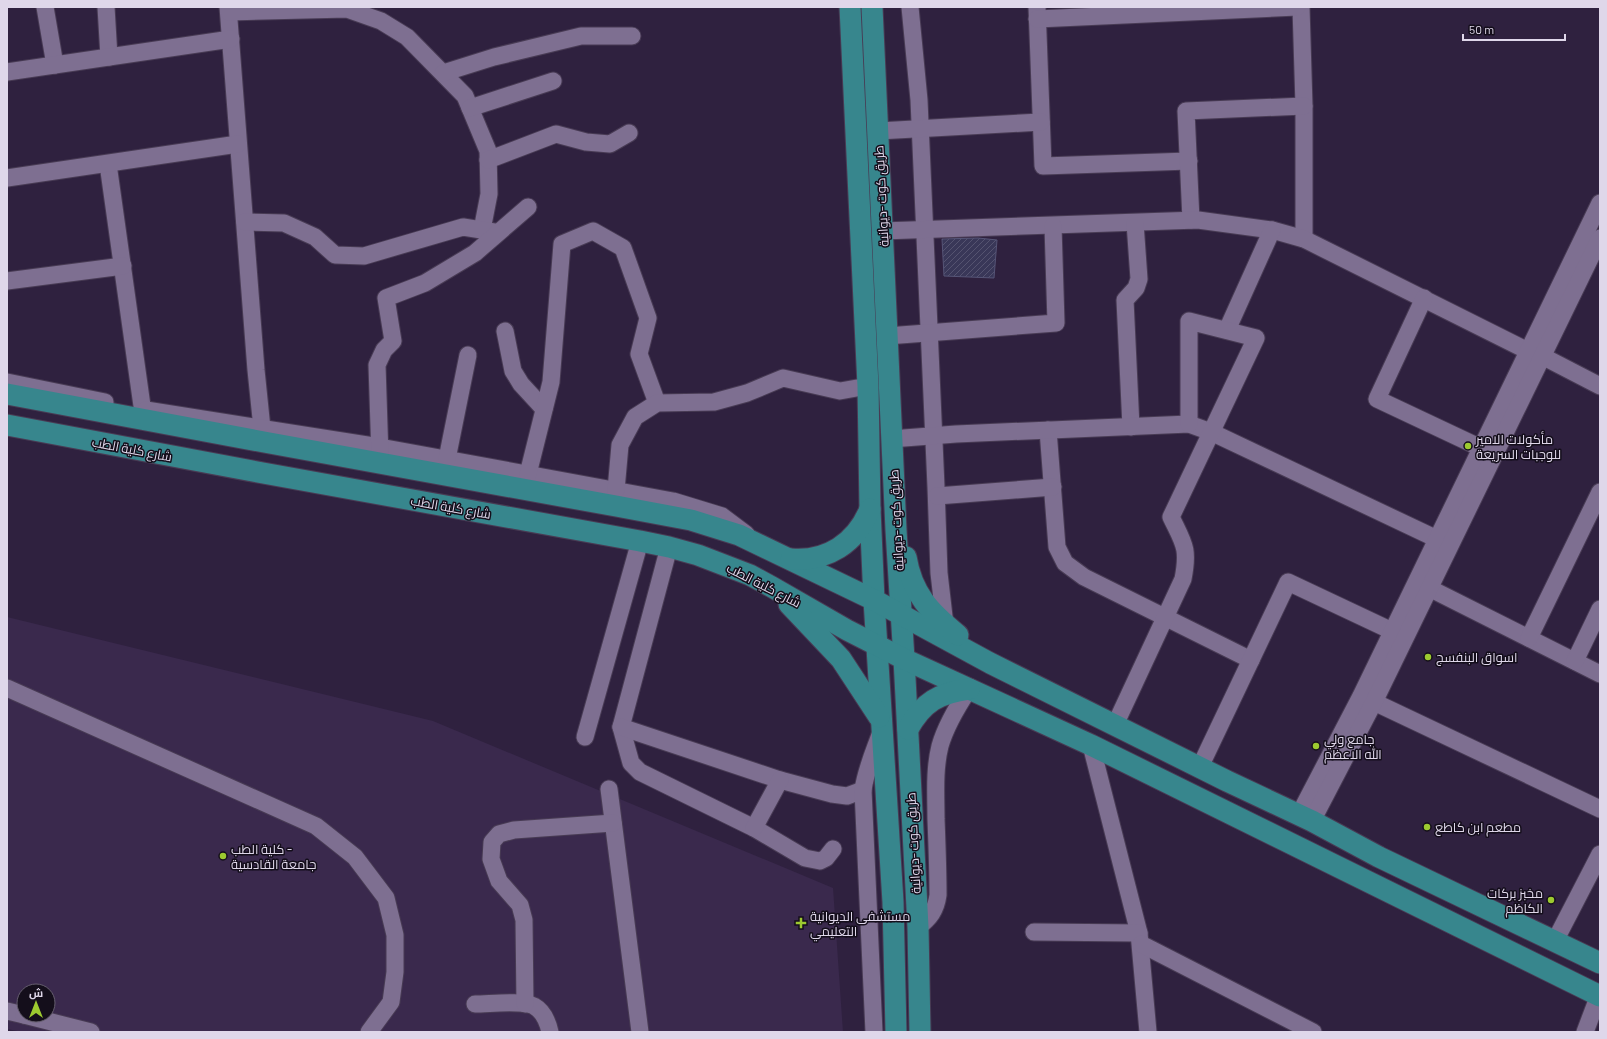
<svg xmlns="http://www.w3.org/2000/svg" width="1607" height="1039" viewBox="0 0 1607 1039" font-family="Barlow,Cairo,sans-serif">
  <style>
    .built { fill: #3a294d; fill-rule: evenodd }
    .building { fill: url(#building-hatch); stroke: #565577 }
    .lines { fill: none; stroke-linecap: round; stroke-linejoin: round }
    .minor-casing { stroke: #483b54; stroke-width: 19 }
    .major-casing { stroke: #483b54; stroke-width: 23 }
    .minor { stroke: #7e6f91; stroke-width: 17 }
    .major { stroke: #37868d; stroke-width: 21 }
    .poi-dot { fill: #9dca30; stroke: #140e1b; stroke-width: 1.5 }
    .labels { text-anchor: middle; stroke-width: 3; stroke-linejoin: round; paint-order: stroke }
    .street-label { font-size: 13px; fill: #dfd7ea; stroke: #140e1b }
    .poi-label { font-size: 13px; fill: #dfd7ea; stroke: #140e1b; text-anchor: start }
  </style>
  <defs>
    <pattern id="building-hatch" width="6" height="6" patternUnits="userSpaceOnUse"><rect width="6" height="6" fill="#393758"/><path d="M-1 1l2-2M0 6l6-6M5 7l2-2" fill="none" stroke="#555370"/></pattern>
  </defs>
  <rect width="100%" height="100%" fill="#2f213f"/>
  <path class="built" d="M7 617 433 721 833 888 843 1032H22L7 1029ZM24 991H48V1015H24Z"/>
  <polygon class="building" points="978,238 997,240 994,278 944,276 942,239"/>
  <g class="lines">
    <defs>
      <g id="minor">
        <polyline points="45,7 55,65"/>
        <polyline points="106,7 109,57"/>
        <polyline points="228,7 256,370 263,438"/>
        <polyline points="910,7 919,100 936,487 939,573 945,625"/>
        <polyline points="1037,7 1043,166 1189,161"/>
        <polyline points="1301,7 1304,106 1304,239"/>
        <polyline points="229,12 347,9 381,21 407,37 465,96 488,151 489,194 482,230"/>
        <polyline points="1037,19 1297,7"/>
        <polyline points="7,72 231,39"/>
        <polyline points="443,73 494,57 581,36 632,36"/>
        <polyline points="470,108 553,81"/>
        <polyline points="878,131 1041,122"/>
        <polyline points="488,160 556,134 586,142 610,144 629,133"/>
        <polyline points="108,164 144,420"/>
        <polyline points="7,178 238,144"/>
        <polyline points="1191,220 1186,111 1304,106"/>
        <polyline points="245,222 284,223 315,237 335,255 364,256 463,227 494,232"/>
        <polyline points="882,231 1198,220 1272,230 1304,239 1528,351"/>
        <polyline points="7,281 123,266"/>
        <polyline points="1424,298 1377,399 1481,448"/>
        <polyline points="1227,330 1272,230"/>
        <polyline points="505,331 513,371 521,384 544,409"/>
        <polyline points="887,336 1056,323 1053,226"/>
        <polyline points="1542,356 1600,386"/>
        <polyline points="7,382 105,402"/>
        <polyline points="146,410 380,447 673,501 722,516 746,534"/>
        <polyline points="1131,427 1125,300 1136,288 1139,279 1135,223"/>
        <polyline points="1048,430 1057,547 1065,563 1084,577 1251,660"/>
        <polyline points="891,439 956,434 1189,424 1211,432 1437,539"/>
        <polyline points="380,457 377,365 384,350 393,341 386,298 425,283 475,253 528,207"/>
        <polyline points="447,459 468,355"/>
        <polyline points="528,474 551,382 562,244 593,231 623,248 648,318 639,354 657,403"/>
        <polyline points="616,490 620,445 635,417 657,403 714,402 747,393 783,378 840,391 868,386"/>
        <polyline points="937,496 1053,487"/>
        <polyline points="669,547 621,727 631,763 640,772 754,828 805,858 820,861 826,858 833,849"/>
        <polyline points="1429,588 1600,674"/>
        <polyline points="1529,638 1600,492"/>
        <polyline points="1575,661 1600,609"/>
        <polyline points="7,688 316,826 355,857 386,898 395,935 395,972 391,1002 369,1032"/>
        <polyline points="1374,702 1600,809"/>
        <path d="M1115 725 1183 579C1189 548 1184 544 1171 517L1256 338 1189 321V424"/>
        <polyline points="621,727 780,780 832,794 847,796 863,790"/>
        <polyline points="585,737 640,541"/>
        <polyline points="1091,745 1139,933 1148,1032"/>
        <polyline points="1200,767 1288,582 1392,631"/>
        <polyline points="609,789 640,1032"/>
        <polyline points="1299,815 1361,696 1600,203"/>
        <polyline points="1312,821 1374,702 1600,238"/>
        <polyline points="754,828 780,780"/>
        <path d="M918 927C930 918 936 910 938 895 938 870 937 844 936 819 936 795 934 770 940 746 946 725 957 707 969 689"/>
        <polyline points="1034,932 1139,933"/>
        <polyline points="1555,941 1600,854"/>
        <polyline points="1141,944 1313,1032"/>
        <path d="M475 1004C490 1004 522 1000 534 1006 543 1011 548 1023 550 1032"/>
        <polyline points="525,1004 524,920 520,905 499,881 491,859 492,842 499,834 514,830 613,823"/>
        <polyline points="7,1011 24,1015"/>
        <polyline points="24,1015 91,1032"/>
        <path d="M874 1032 863 790C866 769 874 752 881 732"/>
        <polyline points="1585,1032 1599,995"/>
      </g>
      <g id="major">
        <polyline points="850,7 868,386 870,509 874,600 893,902 896,1032"/>
        <polyline points="872,7 896,530 904,659 918,927 920,1032"/>
        <polyline points="7,394 264,442 616,506 691,520 739,535 874,600 990,663 1227,781 1312,821 1379,857 1600,963"/>
        <polyline points="7,425 263,473 640,541 669,547 698,555 750,575 772,587 847,630 904,659 1091,745 1600,996"/>
        <path d="M906 557C912 594 930 612 958 635"/>
        <path d="M791 559C827 562 856 543 870 509"/>
        <polyline points="789,604 841,659 879,717"/>
        <path d="M908 729C923 702 939 693 969 689"/>
      </g>
    </defs>
    <use href="#minor" class="minor-casing"/>
    <use href="#major" class="major-casing"/>
    <use href="#minor" class="minor"/>
    <use href="#major" class="major"/>
  </g>
  <g class="poi-dot">
    <circle cx="1468" cy="446" r="4"/>
    <circle cx="1428" cy="657" r="4"/>
    <circle cx="1316" cy="746" r="4"/>
    <circle cx="1427" cy="827" r="4"/>
    <circle cx="223" cy="856" r="4"/>
    <circle cx="1551" cy="900" r="4"/>
    <path d="M799 917h4v4h4v4h-4v4h-4v-4h-4v-4h4z"/>
  </g>
  <g class="labels">
    <g class="street-label">
      <text transform="translate(881 196) rotate(-93)" y="5">طريق كوت -ديوانية</text>
      <text transform="translate(132 449) rotate(11)" y="5">شارع كلية الطب</text>
      <text transform="translate(451 507) rotate(10)" y="5">شارع كلية الطب</text>
      <text transform="translate(896 520) rotate(-93)" y="5">طريق كوت -ديوانية</text>
      <text transform="translate(764 585) rotate(27)" y="5">شارع كلية الطب</text>
      <text transform="translate(913 843) rotate(-93)" y="5">طريق كوت -ديوانية</text>
    </g>
    <g class="poi-label">
      <text x="1476" y="444">مأكولات الامير<tspan x="1476" dy="15">للوجبات السريعة</tspan></text>
      <text x="1436" y="662">اسواق البنفسج</text>
      <text x="1324" y="744">جامع ولي<tspan x="1324" dy="15">الله الاعظم</tspan></text>
      <text x="1435" y="832">مطعم ابن كاطع</text>
      <text x="231" y="854">كلية الطب -<tspan x="231" dy="15">جامعة القادسية</tspan></text>
      <text x="1543" y="898" text-anchor="end">مخبز بركات<tspan x="1543" dy="15">الكاظم</tspan></text>
      <text x="810" y="921">مستشفى الديوانية<tspan x="810" dy="15">التعليمي</tspan></text>
    </g>
  </g>
  <rect width="1607" height="1039" fill="none" stroke="#dfd7ea" stroke-width="16"/>
  <g transform="translate(36 1003)"><circle r="19" fill="#140e1b" stroke="#655e6e"/>
  <path d="M0-3L7 15L0 10L-7 15Z" fill="#9dca30"/>
  <text y="-6" font-size="11" font-weight="bold" text-anchor="middle" fill="#dfd7ea">ش</text>
  </g>
  <path d="M1463 34v6h102v-6" fill="none" stroke="#dfd7ea" stroke-width="2"/>
  <text x="1469" y="34" font-size="12" fill="#dfd7ea" stroke="#140e1b" stroke-width="3" paint-order="stroke">50 m</text>
</svg>
